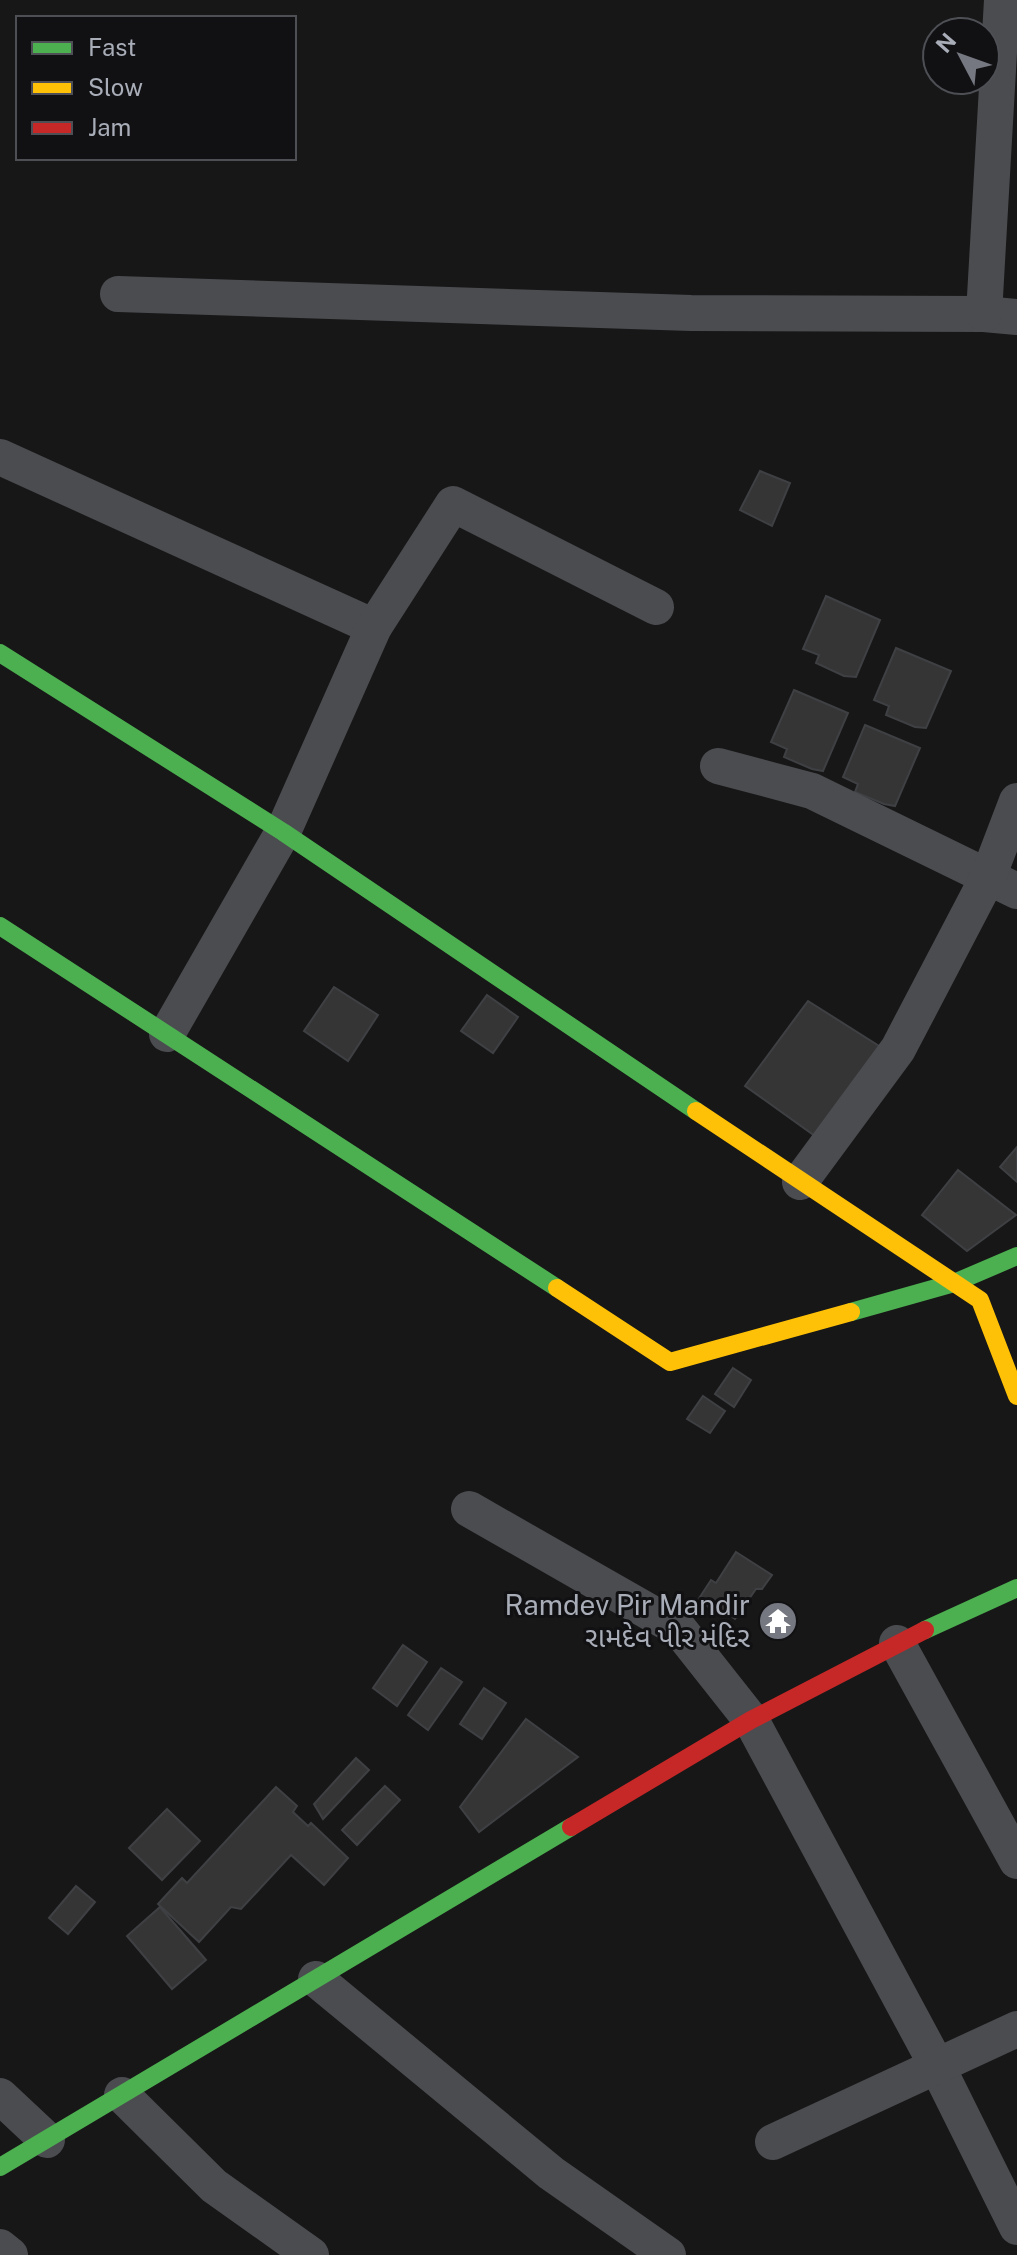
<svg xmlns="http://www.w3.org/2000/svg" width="1017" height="2255" viewBox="0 0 1017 2255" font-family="'Public Sans','Noto Sans Gujarati',sans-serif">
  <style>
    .building { fill: #353536; stroke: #3f4043; stroke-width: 2 }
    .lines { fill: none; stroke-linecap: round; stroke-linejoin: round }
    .street { stroke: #4b4c50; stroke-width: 36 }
    .fast { stroke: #4caf50; stroke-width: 18 }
    .slow { stroke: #ffc107; stroke-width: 18 }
    .jam { stroke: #c62828; stroke-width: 18 }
    .labels { text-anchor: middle; stroke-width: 6; stroke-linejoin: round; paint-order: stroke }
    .poi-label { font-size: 28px; fill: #a8adb8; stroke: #111113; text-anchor: end }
  </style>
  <rect width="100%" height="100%" fill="#171717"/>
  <g class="building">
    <polygon points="760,471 790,483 772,526 740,510"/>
    <polygon points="826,596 880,620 856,677 844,676 816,663 819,655 803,649"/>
    <polygon points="896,648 951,671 926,728 915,727 886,715 889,706 874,700"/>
    <polygon points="794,690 848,713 823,771 812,769 784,757 787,749 771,742"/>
    <polygon points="865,725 920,748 895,806 884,804 855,792 858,784 843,777"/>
    <polygon points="334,987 378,1015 348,1061 304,1031"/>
    <polygon points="487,995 518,1017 493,1053 461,1031"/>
    <polygon points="808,1001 887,1051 822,1141 745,1086"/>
    <polygon points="1017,1147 1017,1182 1000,1167"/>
    <polygon points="958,1170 1016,1215 967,1251 922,1215"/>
    <polygon points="733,1368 751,1380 734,1407 715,1394"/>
    <polygon points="703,1396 725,1411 710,1433 687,1419"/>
    <polygon points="736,1552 772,1575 762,1589 756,1589 735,1619 723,1611 713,1610 698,1600 711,1580 716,1583"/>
    <polygon points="403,1645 427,1662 397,1706 373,1688"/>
    <polygon points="441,1668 462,1682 428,1730 408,1715"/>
    <polygon points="484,1688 506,1703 482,1739 460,1724"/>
    <polygon points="526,1719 578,1757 479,1832 460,1807"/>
    <polygon points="356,1758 369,1770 323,1819 314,1804"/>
    <polygon points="385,1786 400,1800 357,1845 342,1830"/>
    <polygon points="276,1787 297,1806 293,1812 308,1826 311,1823 348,1858 324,1885 291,1855 241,1909 231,1907 199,1942 158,1904 182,1878 187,1883"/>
    <polygon points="167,1809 200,1841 162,1880 129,1848"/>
    <polygon points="76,1886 95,1902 68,1934 49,1918"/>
    <polygon points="160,1907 206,1960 172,1989 127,1936"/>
  </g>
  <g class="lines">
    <g class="street">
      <polyline points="118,294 691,313 984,314 1017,317"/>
      <polyline points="984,314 1002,0"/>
      <polyline points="0,457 374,627"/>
      <polyline points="718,766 812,791 1017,891"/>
      <polyline points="167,1034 283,832 374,627 453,504 656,607"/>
      <polyline points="800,1182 898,1049 988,877 1017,801"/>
      <polyline points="469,1509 679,1629 751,1720 937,2066 1017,2227"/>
      <polyline points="897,1643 1017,1861"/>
      <polyline points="316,1979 551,2173 668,2255"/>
      <polyline points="122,2095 214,2186 311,2255"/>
      <polyline points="0,2096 47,2140"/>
      <polyline points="773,2142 1017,2029"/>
      <polyline points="0,2247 10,2255"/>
    </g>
    <g class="fast">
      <polyline points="0,653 283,832 696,1111"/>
      <polyline points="0,926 557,1288"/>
      <polyline points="851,1312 954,1283 1017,1256"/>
      <polyline points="925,1630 1017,1588"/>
      <polyline points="0,2167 571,1827"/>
    </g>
    <g class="slow">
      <polyline points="696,1111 980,1300 1017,1396"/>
      <polyline points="557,1288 670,1362 851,1312"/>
    </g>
    <polyline class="jam" points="571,1827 751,1720 925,1630"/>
  </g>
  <defs>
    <symbol id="temple-disc" viewBox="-11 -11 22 22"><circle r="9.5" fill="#757880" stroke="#111113"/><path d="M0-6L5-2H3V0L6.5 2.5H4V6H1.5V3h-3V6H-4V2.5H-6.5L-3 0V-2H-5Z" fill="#fff"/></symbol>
  </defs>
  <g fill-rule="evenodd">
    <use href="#temple-disc" x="756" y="1599" width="44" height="44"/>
  </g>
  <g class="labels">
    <g class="poi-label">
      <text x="750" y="1615">Ramdev Pir Mandir<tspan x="750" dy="32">રામદેવ પીર મંદિર</tspan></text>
    </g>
  </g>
  <rect x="16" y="16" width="280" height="144" fill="#111113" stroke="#4d4f55" stroke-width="2"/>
  <rect x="32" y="42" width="40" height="12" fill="#4caf50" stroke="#4d4f55" stroke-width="2"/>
  <text x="88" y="56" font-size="24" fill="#a8adb8">Fast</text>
  <rect x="32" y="82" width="40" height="12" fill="#ffc107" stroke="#4d4f55" stroke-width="2"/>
  <text x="88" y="96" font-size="24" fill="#a8adb8">Slow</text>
  <rect x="32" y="122" width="40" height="12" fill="#c62828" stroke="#4d4f55" stroke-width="2"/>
  <text x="88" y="136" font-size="24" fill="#a8adb8">Jam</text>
  <g transform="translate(961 56) rotate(311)"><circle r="38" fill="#111113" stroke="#4d4f55" stroke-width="2"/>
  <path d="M0-6L14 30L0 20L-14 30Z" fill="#757880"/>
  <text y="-12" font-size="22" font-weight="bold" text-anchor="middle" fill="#a8adb8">N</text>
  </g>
</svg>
